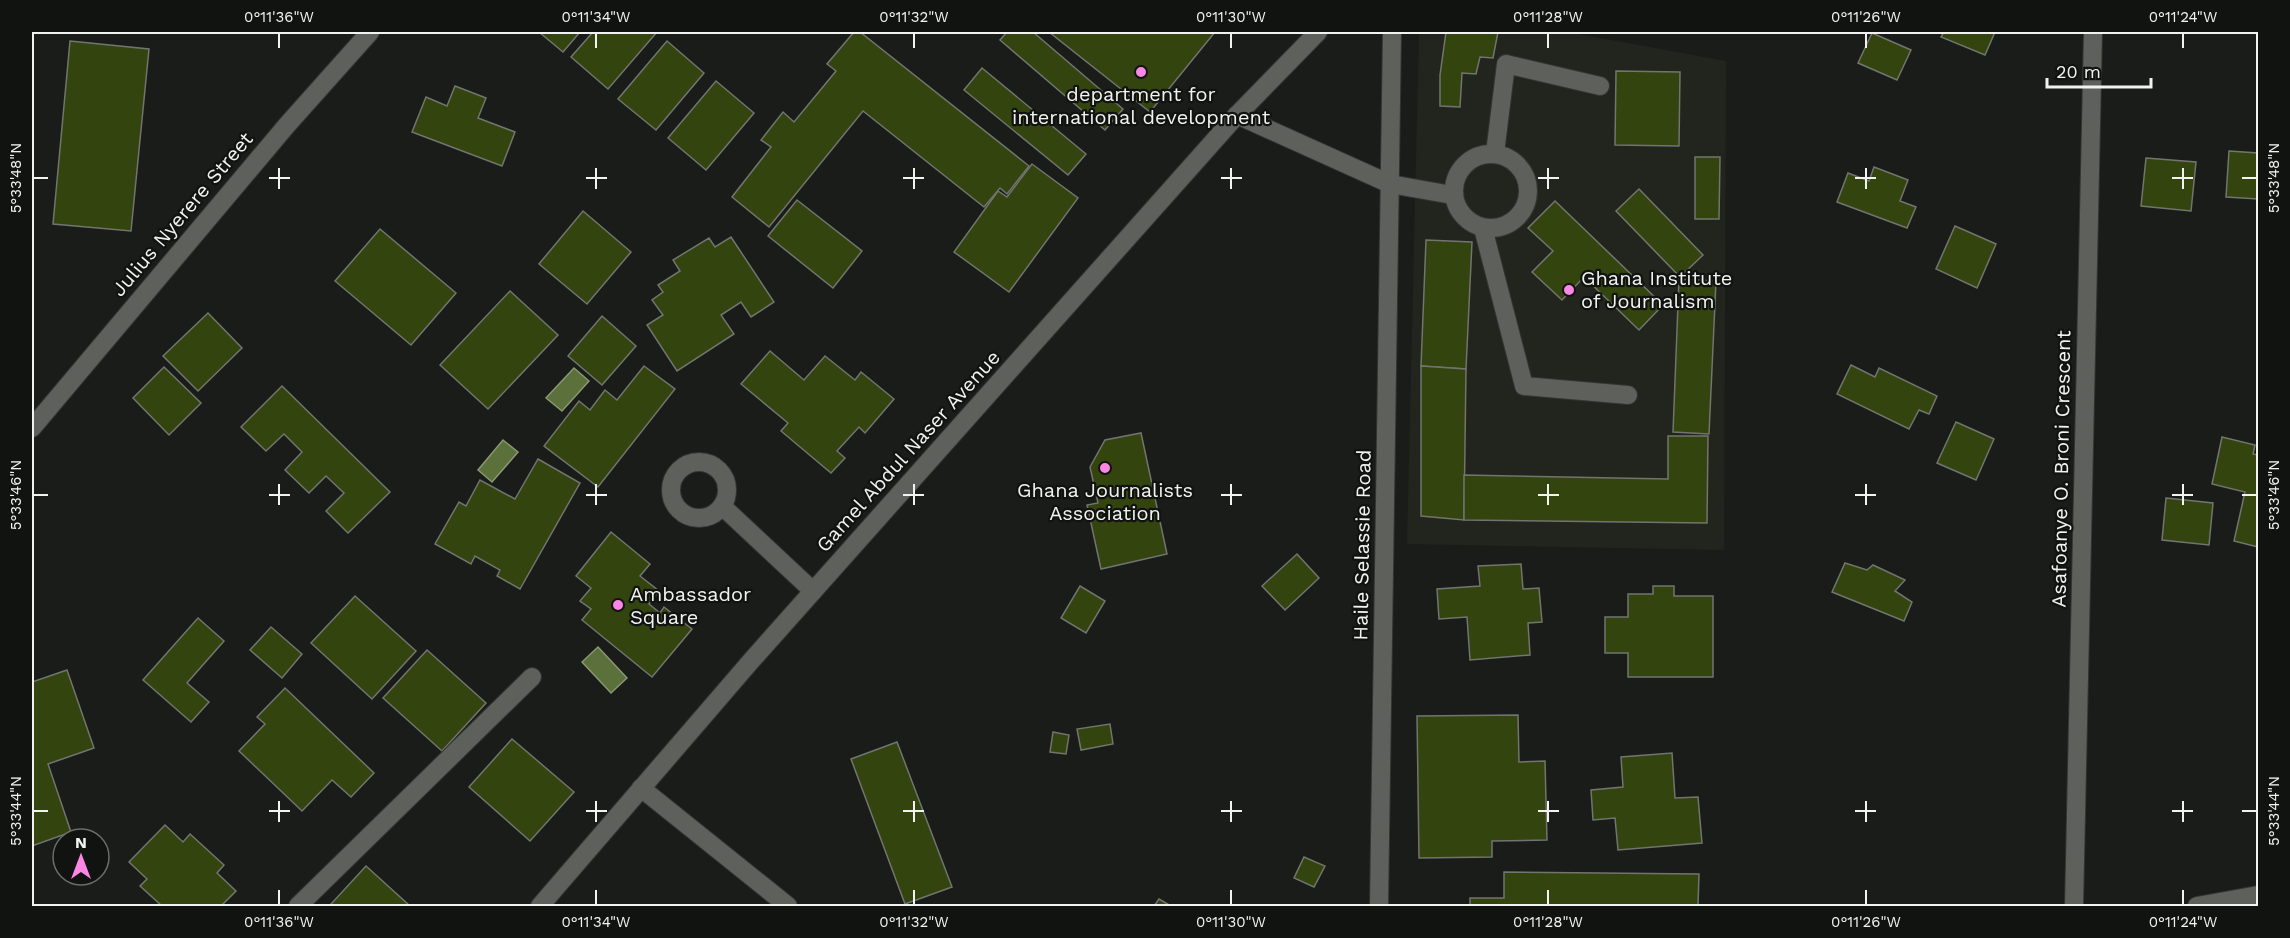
<svg xmlns="http://www.w3.org/2000/svg" width="2290" height="938" viewBox="0 0 2290 938" font-family="'Work Sans',sans-serif">
  <style>
    .built { fill: #22251d }
    .water { fill: #5c703b; stroke: #899772; stroke-width: 1.5 }
    .building { fill: #33440e; stroke: #727470; stroke-width: 1.5 }
    .lines { fill: none; stroke-linecap: round; stroke-linejoin: round }
    .minor-casing { stroke: #353534; stroke-width: 20 }
    .minor { stroke: #5e605c; stroke-width: 18 }
    .ticks { fill: none; stroke: #f2f3f1; stroke-width: 2 }
    .poi-dot { fill: #fc86e3; stroke: #111310; stroke-width: 2 }
    .labels { text-anchor: middle; stroke-width: 4.5; stroke-linejoin: round; paint-order: stroke }
    .poi-label { font-size: 20px; fill: #f2f3f1; stroke: #111310 }
    .street-label { font-size: 20px; fill: #f2f3f1; stroke: #111310 }
    .neatline { fill: none; stroke: #f2f3f1; stroke-width: 2 }
    .ticks-label { font-size: 15px; text-anchor: middle; fill: #f2f3f1 }
  </style>
  <rect width="100%" height="100%" fill="#1a1c19"/>
  <polygon class="built" points="1419,32 1567,32 1726,61 1724,550 1407,544"/>
  <g class="water">
    <polygon points="574,368 589,381 562,411 546,398"/>
    <polygon points="503,440 518,452 492,482 478,470"/>
    <polygon points="598,647 627,678 611,693 582,662"/>
  </g>
  <g class="building">
    <polygon points="539,32 580,32 563,52"/>
    <polygon points="593,32 657,32 608,89 571,57"/>
    <polygon points="854,32 860,32 1029,166 1007,194 1000,188 984,207 863,111 769,227 732,197 771,147 761,140 783,112 794,122 836,71 827,64"/>
    <polygon points="1007,32 1033,32 1123,109 1105,130 1000,40"/>
    <polygon points="1049,32 1215,32 1150,112"/>
    <polygon points="1446,32 1498,32 1493,58 1480,57 1476,74 1462,73 1460,107 1440,106 1440,75"/>
    <polygon points="1944,32 1995,32 1985,55 1941,37"/>
    <polygon points="1872,33 1911,50 1897,80 1858,63"/>
    <polygon points="70,41 149,49 131,231 53,224"/>
    <polygon points="667,41 704,73 656,130 618,99"/>
    <polygon points="982,68 1086,154 1068,175 964,90"/>
    <polygon points="1616,71 1680,72 1679,146 1615,145"/>
    <polygon points="716,81 754,113 706,170 668,138"/>
    <polygon points="455,86 486,98 478,118 515,132 502,166 412,132 426,97 447,106"/>
    <polygon points="2229,151 2258,153 2258,199 2226,197"/>
    <polygon points="1695,157 1720,157 1719,219 1695,219"/>
    <polygon points="2146,158 2196,162 2191,211 2141,206"/>
    <polygon points="1032,164 1078,198 1009,292 954,252 998,191 1007,197"/>
    <polygon points="1874,167 1908,180 1900,201 1916,207 1907,228 1837,202 1848,173 1869,181"/>
    <polygon points="1639,189 1703,255 1680,277 1616,211"/>
    <polygon points="797,200 862,251 833,288 768,236"/>
    <polygon points="1555,201 1663,305 1639,330 1584,277 1562,300 1532,272 1553,251 1528,228"/>
    <polygon points="583,211 631,252 587,304 539,264"/>
    <polygon points="1955,226 1996,244 1977,288 1936,269"/>
    <polygon points="380,229 456,293 411,345 335,281"/>
    <polygon points="731,237 774,302 751,317 741,302 721,315 734,334 677,371 647,325 663,315 652,300 663,292 658,285 680,271 673,260 709,238 715,247"/>
    <polygon points="1426,240 1472,242 1466,369 1421,366"/>
    <polygon points="1679,279 1716,281 1709,434 1673,432"/>
    <polygon points="510,291 558,335 488,409 440,365"/>
    <polygon points="208,313 242,348 198,391 163,356"/>
    <polygon points="602,316 636,346 602,385 568,356"/>
    <polygon points="770,351 804,380 825,356 855,380 861,372 894,399 865,433 859,427 837,451 845,458 831,473 781,431 788,423 741,384"/>
    <polygon points="1851,365 1875,377 1879,368 1937,396 1929,414 1919,410 1909,429 1837,394"/>
    <polygon points="644,366 675,389 598,487 544,446 579,401 590,410 605,390 617,400"/>
    <polygon points="1421,366 1466,369 1464,520 1421,516"/>
    <polygon points="164,367 201,403 169,435 133,398"/>
    <polygon points="282,386 390,492 348,533 326,511 344,493 326,476 309,493 285,470 302,452 284,434 266,451 241,427"/>
    <polygon points="1956,422 1994,439 1976,480 1937,463"/>
    <polygon points="1141,433 1167,554 1101,569 1087,505 1098,503 1090,467 1105,440"/>
    <polygon points="1668,436 1708,436 1707,523 1464,520 1464,475 1668,479"/>
    <polygon points="2222,437 2255,445 2253,454 2258,455 2258,547 2234,541 2245,492 2212,484"/>
    <polygon points="538,459 580,483 520,589 497,576 500,570 475,556 471,564 435,544 459,502 466,506 480,480 515,499"/>
    <polygon points="2166,498 2213,503 2209,545 2162,540"/>
    <polygon points="611,532 650,564 640,576 659,591 649,604 660,613 664,607 692,629 652,677 582,620 591,609 580,601 591,588 576,576"/>
    <polygon points="1297,554 1319,578 1285,610 1262,586"/>
    <polygon points="1845,563 1867,570 1873,565 1905,580 1895,591 1912,602 1904,621 1832,592"/>
    <polygon points="1521,564 1523,589 1539,588 1542,622 1528,623 1530,655 1470,660 1467,617 1439,619 1437,589 1480,586 1478,566"/>
    <polygon points="1080,586 1105,601 1086,633 1061,618"/>
    <polygon points="1653,586 1674,586 1674,596 1713,596 1713,677 1628,677 1628,653 1605,653 1605,617 1628,617 1628,594 1653,594"/>
    <polygon points="355,596 416,651 372,699 311,643"/>
    <polygon points="198,618 224,641 187,683 209,702 191,722 143,680"/>
    <polygon points="271,627 302,654 282,678 250,650"/>
    <polygon points="427,650 486,703 442,751 383,698"/>
    <polygon points="67,670 94,748 48,764 71,832 32,846 32,682"/>
    <polygon points="285,688 374,773 351,797 332,780 302,811 239,751 265,724 257,717"/>
    <polygon points="1518,715 1519,762 1545,761 1547,840 1492,841 1492,857 1419,858 1417,716"/>
    <polygon points="1110,724 1113,744 1081,750 1077,729"/>
    <polygon points="1053,732 1069,735 1066,754 1050,752"/>
    <polygon points="512,739 574,792 530,841 469,787"/>
    <polygon points="897,742 952,887 905,904 851,759"/>
    <polygon points="1672,753 1675,798 1698,797 1702,843 1618,850 1615,818 1593,820 1591,790 1623,787 1621,757"/>
    <polygon points="165,825 183,842 190,834 224,865 217,873 236,891 221,906 162,906 140,886 147,879 129,862"/>
    <polygon points="1304,857 1325,866 1314,887 1294,878"/>
    <polygon points="366,866 410,906 334,906 331,904"/>
    <polygon points="1504,872 1699,874 1698,906 1470,906 1470,898 1504,898"/>
    <polygon points="1159,899 1171,906 1154,906"/>
  </g>
  <g class="lines">
    <defs>
      <g id="minor">
        <polyline points="1237,115 1390,184 1452,195"/>
        <polyline points="1495,153 1506,64 1600,86"/>
        <circle cx="1491" cy="191" r="37"/>
        <polyline points="1483,228 1524,386 1628,395"/>
        <polyline points="32,428 287,125 370,32"/>
        <circle cx="699" cy="490" r="28"/>
        <polyline points="722,506 813,591"/>
        <polyline points="641,788 788,906"/>
        <polyline points="298,906 532,677"/>
        <polyline points="540,906 751,661 1237,115 1318,32"/>
        <polyline points="1379,906 1392,32"/>
        <polyline points="2074,906 2093,32"/>
        <polyline points="2197,906 2258,895"/>
      </g>
    </defs>
    <use href="#minor" class="minor-casing"/>
    <use href="#minor" class="minor"/>
  </g>
  <path class="ticks" d="M279 33V48M596 33V48M914 33V48M1231 33V48M1548 33V48M1866 33V48M2183 33V48M279 168V189M596 168V189M914 168V189M1231 168V189M1548 168V189M1866 168V189M2183 168V189M33 178H48M269 178H290M586 178H607M903 178H924M1221 178H1242M1538 178H1559M1855 178H1876M2172 178H2193M2242 178H2257M279 484V505M596 484V505M914 484V505M1231 484V505M1548 484V505M1866 484V505M2183 484V505M33 495H48M269 495H290M586 495H607M903 495H924M1221 495H1242M1538 495H1559M1855 495H1876M2172 495H2193M2242 495H2257M279 801V822M596 801V822M914 801V822M1231 801V822M1548 801V822M1866 801V822M2183 801V822M33 811H48M269 811H290M586 811H607M903 811H924M1221 811H1242M1538 811H1559M1855 811H1876M2172 811H2193M2242 811H2257M279 890V905M596 890V905M914 890V905M1231 890V905M1548 890V905M1866 890V905M2183 890V905"/>
  <g class="poi-dot">
    <circle cx="1141" cy="72" r="6"/>
    <circle cx="1569" cy="290" r="6"/>
    <circle cx="1105" cy="468" r="6"/>
    <circle cx="618" cy="605" r="6"/>
  </g>
  <g class="labels">
    <g class="poi-label">
      <text x="1141" y="101">department for<tspan x="1141" dy="23">international development</tspan></text>
      <text x="1581" y="285" text-anchor="start">Ghana Institute<tspan x="1581" dy="23">of Journalism</tspan></text>
      <text x="1105" y="497">Ghana Journalists<tspan x="1105" dy="23">Association</tspan></text>
      <text x="630" y="601" text-anchor="start">Ambassador<tspan x="630" dy="23">Square</tspan></text>
    </g>
    <g class="street-label">
      <text transform="translate(182 214) rotate(-50)" y="7">Julius Nyerere Street</text>
      <text transform="translate(908 451) rotate(-48)" y="7">Gamel Abdul Naser Avenue</text>
      <text transform="translate(2061 469) rotate(-89)" y="7">Asafoanye O. Broni Crescent</text>
      <text transform="translate(1362 545) rotate(-89)" y="7">Haile Selassie Road</text>
    </g>
  </g>
  <rect width="2290" height="938" fill="none" stroke="#111310" stroke-width="66"/>
  <g transform="translate(81 857)"><circle r="28" fill="#111310" stroke="#6b6d6a" stroke-width="1.5"/>
  <path d="M0-4.5L10 22L0 15L-10 22Z" fill="#fc86e3"/>
  <text y="-9" font-size="16" font-weight="bold" text-anchor="middle" fill="#f2f3f1">N</text>
  </g>
  <path d="M2047 78v9h104v-9" fill="none" stroke="#f2f3f1" stroke-width="3"/>
  <text x="2056" y="78" font-size="18" fill="#f2f3f1" stroke="#111310" stroke-width="4.5" paint-order="stroke">20 m</text>
  <rect x="33" y="33" width="2224" height="872" class="neatline"/>
  <g class="ticks-label">
    <text x="279" y="22">0°11'36"W</text>
    <text x="596" y="22">0°11'34"W</text>
    <text x="914" y="22">0°11'32"W</text>
    <text x="1231" y="22">0°11'30"W</text>
    <text x="1548" y="22">0°11'28"W</text>
    <text x="1866" y="22">0°11'26"W</text>
    <text x="2183" y="22">0°11'24"W</text>
    <text transform="translate(16 178) rotate(-90)" y="5">5°33'48"N</text>
    <text transform="translate(2274 178) rotate(-90)" y="5">5°33'48"N</text>
    <text transform="translate(16 495) rotate(-90)" y="5">5°33'46"N</text>
    <text transform="translate(2274 495) rotate(-90)" y="5">5°33'46"N</text>
    <text transform="translate(16 811) rotate(-90)" y="5">5°33'44"N</text>
    <text transform="translate(2274 811) rotate(-90)" y="5">5°33'44"N</text>
    <text x="279" y="927">0°11'36"W</text>
    <text x="596" y="927">0°11'34"W</text>
    <text x="914" y="927">0°11'32"W</text>
    <text x="1231" y="927">0°11'30"W</text>
    <text x="1548" y="927">0°11'28"W</text>
    <text x="1866" y="927">0°11'26"W</text>
    <text x="2183" y="927">0°11'24"W</text>
  </g>
</svg>
